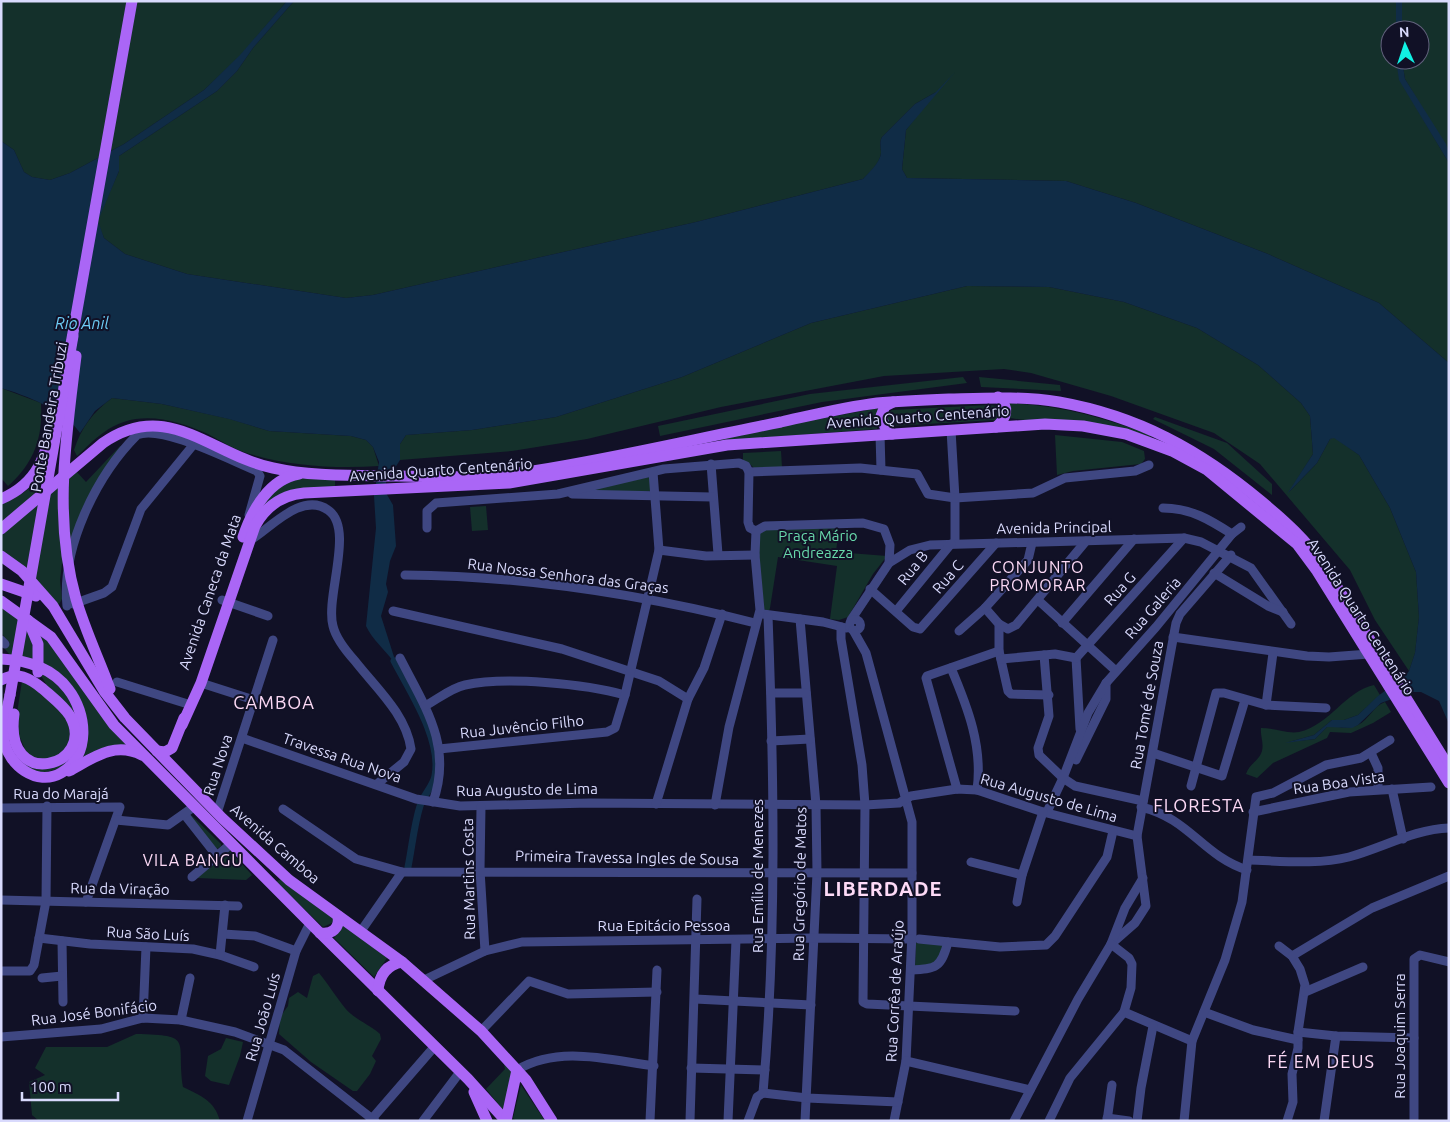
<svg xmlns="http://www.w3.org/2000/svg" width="1450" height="1122" viewBox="0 0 1450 1122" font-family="Ubuntu,sans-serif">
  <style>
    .green { fill: #14302b }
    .water { fill: #102c46 }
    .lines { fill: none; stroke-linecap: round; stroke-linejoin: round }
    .canal { stroke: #102c46; stroke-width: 7 }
    .minor { stroke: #3f4782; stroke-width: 9 }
    .major { stroke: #aa66f6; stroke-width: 11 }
    .major-bridge { stroke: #aa66f6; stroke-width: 11 }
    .labels { text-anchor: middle; stroke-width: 4; stroke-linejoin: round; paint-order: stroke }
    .street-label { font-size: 15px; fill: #d9dafd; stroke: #111126 }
    .park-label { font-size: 15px; fill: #68d9ab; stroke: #111126 }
    .water-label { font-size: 16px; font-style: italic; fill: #6dccf6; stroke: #111126 }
    .neighbourhood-label { font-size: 16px; letter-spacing: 1px; fill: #fddaf6; stroke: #111126 }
    .quarter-label { font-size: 18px; letter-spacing: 1px; fill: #fddaf6; stroke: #111126 }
    .district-label { font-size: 20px; font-weight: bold; letter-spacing: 1px; fill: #fddaf6; stroke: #111126 }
  </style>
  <rect width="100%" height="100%" fill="#111126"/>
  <g class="green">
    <polygon points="1,1 287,1 241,55 204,90 124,144 70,173 50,180 32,177 24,172 14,150 1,141"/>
    <path d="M294 1H1396V30H1390V60H1396L1400 80 1449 163V363L1379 303 1268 254 1136 203 1066 181 907 178 902 169 906 130 936 92 915 104 882 137C879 143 881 146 881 153 880 163 870 172 863 179L696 222 373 295 346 298 187 274 125 254 104 238 97 221 119 171V156L217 91 237 71 253 48Z"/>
    <polygon points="1402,1 1449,1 1449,152 1405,79 1402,60 1420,60 1420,30 1402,30"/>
    <polygon points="967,286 1049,287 1124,302 1197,328 1258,365 1301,403 1310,416 1313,454 1289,492 1317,463 1330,439 1334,437 1359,455 1390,508 1416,572 1419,617 1415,653 1409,671 1375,620 1350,570 1260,464 1214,433 1111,396 1031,373 1004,369 884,376 721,407 587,439 512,451 400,460 400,444 406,435 472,430 556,417 682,377 811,323"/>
    <polygon points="963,377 967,383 822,402 660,436 658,426 810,394"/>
    <polygon points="979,377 1060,385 1061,391 981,387"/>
    <path d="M1 388 41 403C43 438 34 463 8 486L1 478Z"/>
    <path d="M112 398 162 404 230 419 269 431 351 436 366 440 373 447 379 466C336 469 291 466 250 454 235 450 221 441 208 434 175 419 135 408 103 433 94 439 86 448 77 456L74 450C81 428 93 412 112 398Z"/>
    <path d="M1007 403C1058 405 1103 417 1151 435L1150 438 1010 418Z"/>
    <polygon points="989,405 998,406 1002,411 996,420 892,426 884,416 892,410"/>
    <polygon points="879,408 877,429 721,441 723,437"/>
    <polygon points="1155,417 1227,443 1272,484 1272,495 1214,449 1153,419"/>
    <polygon points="1055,435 1122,442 1144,451 1145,459 1141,464 1073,471 1057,475"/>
    <polygon points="120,446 123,446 62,564 60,580 62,599 58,606 1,552 1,535 76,471 86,482"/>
    <polygon points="781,451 782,467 754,468 749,463 743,461 743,453"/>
    <polygon points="649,477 652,491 583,491"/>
    <polygon points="292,478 335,478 335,487 262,508 270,495"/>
    <polygon points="38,481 34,495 1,523 1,503 23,493"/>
    <polygon points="486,506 488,530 472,531 470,507"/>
    <polygon points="839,526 836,552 887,556 873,574 848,617 839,620 830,619 837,566 778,557 770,608 769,611 764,609 759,564 758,535 767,529"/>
    <path d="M1 606C27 623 30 629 35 659L11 656 4 648 10 643 1 633Z"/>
    <polygon points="40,636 50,642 133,748 79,761 87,727 43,661"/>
    <path d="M40 674H46L71 699 80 735 65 766C38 776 32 777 15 753L36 768 52 767 77 735Z"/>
    <path d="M22 681C42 690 85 723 65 749 62 754 53 757 49 760L28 756 15 726Z"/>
    <path d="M1374 685 1380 695 1358 715 1344 720H1332L1314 735 1289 742 1315 739 1327 727C1337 726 1348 730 1358 725 1369 720 1373 706 1385 702L1391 712 1373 723 1351 733 1330 732 1327 738 1273 763 1257 778 1246 774C1249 764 1259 761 1262 751 1264 743 1260 735 1261 728 1274 728 1287 734 1299 732 1330 725 1345 691 1374 685Z"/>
    <polygon points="189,813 221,844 221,846 217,849 187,816"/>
    <polygon points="230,851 252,875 246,880 197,878"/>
    <polygon points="282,878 334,918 332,923 323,927 276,882"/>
    <polygon points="344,924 387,958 374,977 334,938"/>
    <polygon points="916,943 945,944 935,965 915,967"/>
    <path d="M319 973C329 985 336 997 345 1008 355 1020 369 1024 380 1034L381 1039 372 1056 376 1061 370 1074 357 1091H353L311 1062 279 1034 280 1017 288 1006 289 998 298 992 307 998 313 976Z"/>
    <path d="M136 1034C195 1035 176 1040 183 1087 200 1095 215 1101 220 1121H39L32 1115 29 1082 45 1075 35 1068 46 1047H107Z"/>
    <polygon points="226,1038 243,1042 240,1056 229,1085 211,1081 205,1076 208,1056 221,1049"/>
    <polygon points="503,1060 511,1069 512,1074 504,1111 486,1089 505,1069"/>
    <polygon points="521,1085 545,1121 516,1121 513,1118"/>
  </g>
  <g class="water">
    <path d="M287 1H294L253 48 237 71 217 91 119 156V171L98 221 104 238 125 254 187 274 346 298 373 295 696 222 863 179C869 172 880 163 881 153 881 146 879 143 882 137L915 104 936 92 955 72 906 130 902 169 907 178 1066 181 1136 203 1268 254 1379 303 1449 363V724L1439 701 1421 692H1411L1381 703 1358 725 1352 728 1327 727 1315 739 1285 743 1314 735 1332 720H1344L1358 715 1378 696 1404 677 1409 671 1415 653 1419 617 1416 572 1390 508 1359 455 1334 438 1330 439 1317 463 1287 494 1313 454 1310 416 1301 403 1258 365 1197 328 1124 302 1049 287 967 286 811 323 682 377 556 417 472 430 406 435 400 444V460L386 482V493L393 505 396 546 390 561 386 584 388 592 381 616 395 660 393 661C385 650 372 639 366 626L376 528 374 496 379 462 373 447 366 440 351 436 269 431 229 419 162 404 112 398 95 411 80 433C66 411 25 395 1 388V141L14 150 24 172 32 177 50 180 70 173 124 144 204 90 240 55Z"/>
    <rect x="1396" y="1" width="6" height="29"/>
    <polygon points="1396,60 1402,60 1405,79 1446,144 1449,152 1449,163 1399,80"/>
  </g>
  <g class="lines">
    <path class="canal" d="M394 661C410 692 442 739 435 776 433 787 423 795 420 806 414 825 412 847 408 867"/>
    <g class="minor">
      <polyline points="951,430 955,498 955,543"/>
      <polyline points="880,434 881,470"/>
      <polyline points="711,464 718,554"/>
      <polyline points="749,472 860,468 917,474 928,494 955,498 1033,493 1065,478 1135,471 1149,465"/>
      <polyline points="572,494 712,497"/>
      <path d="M1163 508C1191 508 1210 520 1232 534"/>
      <polyline points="427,528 427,511 436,503 558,494 664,469 739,463 746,466 749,472 748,522 750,528 756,531"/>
      <polyline points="756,531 765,526 863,523 884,529 890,545 889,563 851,620"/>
      <path d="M249 541C269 530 301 491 328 510 355 528 325 597 333 626 336 639 346 651 355 661 376 688 406 714 411 749L404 762 377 784"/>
      <polyline points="659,550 706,556 755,555"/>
      <polyline points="889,563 910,550 930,545 1184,538 1201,542 1251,568 1291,624"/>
      <polyline points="1214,573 1268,606 1283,612"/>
      <path d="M405 575C524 576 640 594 755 623"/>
      <polyline points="870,589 913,627 920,629 996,543"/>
      <polyline points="222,600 268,616"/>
      <polyline points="1039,601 1116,671"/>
      <polyline points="73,604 104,593 112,587 141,509 194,444"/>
      <path d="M67 606C61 548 96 476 137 435 161 424 232 461 257 471L260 476 249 515"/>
      <polyline points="985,608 999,624 999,651 1008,691 1011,694 1049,695"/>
      <polyline points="897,610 951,544"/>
      <polyline points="393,611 562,649 659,681 688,699"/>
      <polyline points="763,614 823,622 846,628"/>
      <polyline points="800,619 816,805 817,873 805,1121"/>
      <circle cx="855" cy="625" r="5.5"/>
      <polyline points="1062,623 1134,539"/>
      <polyline points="999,624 1008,629 1016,625 1086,541"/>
      <polyline points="841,627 841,639 862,765 865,805 863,1002 867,1004 1015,1011"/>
      <polyline points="853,630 866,653 912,822 912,934 906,1061 894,1121"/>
      <polyline points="959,631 985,608 1028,560 1032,543"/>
      <polyline points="1173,637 1307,656 1329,657 1369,654"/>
      <polyline points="1,640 5,644"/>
      <polyline points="1044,655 1049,716 1038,748 1039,755 1063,778 1075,786 1143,801"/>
      <path d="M400 658C425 707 453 746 433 802"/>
      <polyline points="1076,658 1184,538"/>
      <polyline points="1076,658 1080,729"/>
      <polyline points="1001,659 1055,654 1076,658"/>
      <path d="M951 668C968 708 983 747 977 790"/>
      <polyline points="117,682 191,705"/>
      <polyline points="201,683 254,700"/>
      <polyline points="771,693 806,693"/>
      <polyline points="1266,705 1273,653"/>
      <path d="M425 706C438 699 451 688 465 685 505 676 586 684 625 695"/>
      <polyline points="242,738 416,799 460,806 590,803 865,805 899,803 911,796 957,789 977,790 1043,812 1137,836"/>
      <polyline points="771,741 810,739"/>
      <polyline points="439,749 607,732 615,728 625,695 659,550 653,472"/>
      <polyline points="1153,753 1222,776 1245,700"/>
      <polyline points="1371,753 1378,768 1378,789"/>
      <polyline points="1076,760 1106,699 1106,683"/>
      <polyline points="1191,786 1216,693 1224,693 1266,705 1326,708"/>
      <polyline points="957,789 926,678 927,676 999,651"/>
      <polyline points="1392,789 1403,839"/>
      <polyline points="656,804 688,699 704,668 722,614"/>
      <polyline points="715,805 729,727 760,610 755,555 756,531"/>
      <polyline points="481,807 480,870 485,951"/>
      <path d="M1141 807C1189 818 1203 856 1247 870"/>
      <polyline points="1,808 120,807 86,902"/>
      <polyline points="283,809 356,859 402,872 912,873"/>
      <polyline points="1047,812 1063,778 1088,713 1106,683 1156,627 1232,534 1241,527"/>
      <polyline points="1253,812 1349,792 1431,787"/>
      <polyline points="217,813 273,640"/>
      <polyline points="184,814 217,856"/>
      <polyline points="116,820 168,825 195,806"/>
      <path d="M1249 860C1282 861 1317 865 1349 857 1382 848 1415 829 1449 828"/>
      <polyline points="971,862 1022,875"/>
      <polyline points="192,877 232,843"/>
      <polyline points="1,900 238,906"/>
      <polyline points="1017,902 1022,875 1043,812"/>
      <polyline points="361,931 402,872"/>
      <polyline points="223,934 255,936 296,951"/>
      <polyline points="39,938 90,944 193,949 220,955 254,967"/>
      <polyline points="919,939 1000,947 1046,945 1055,936 1107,857 1113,831"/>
      <polyline points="62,941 63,1002"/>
      <polyline points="1111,944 1135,923 1146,906 1137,836 1176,623 1180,614 1231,555"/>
      <polyline points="1279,946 1292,956 1300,969 1305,985 1298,1032 1298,1048 1292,1074 1293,1102 1287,1121"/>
      <polyline points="220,955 225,905"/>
      <polyline points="1292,956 1372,908 1449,876"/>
      <path d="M911 970C936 969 941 968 948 942"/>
      <polyline points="1,971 30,971 34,965 46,901 47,806"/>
      <polyline points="42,978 62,976"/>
      <polyline points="424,980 485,951 522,942 813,938 911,939"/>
      <polyline points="1305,992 1363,967"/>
      <polyline points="695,999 811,1005"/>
      <polyline points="1124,1012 1192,1041"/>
      <polyline points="1204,1012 1253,1030 1298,1040"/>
      <polyline points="143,1018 146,947"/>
      <polyline points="181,1020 190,978"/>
      <polyline points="481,1031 529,981 568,994 657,992"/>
      <polyline points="1298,1032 1336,1036 1414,1038"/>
      <polyline points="1,1037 101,1029 143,1018 181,1020 235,1032 284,1050 375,1121"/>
      <polyline points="906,1061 1030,1090"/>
      <polyline points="691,1068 765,1070"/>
      <path d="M517 1070C559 1045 609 1060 654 1066"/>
      <path d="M763 1093C777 934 774 774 768 616"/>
      <polyline points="763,1093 807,1098 898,1102"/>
      <polyline points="1107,1118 1129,1121"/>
      <polyline points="247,1121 296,951 310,923"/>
      <polyline points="370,1121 435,1046"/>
      <polyline points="423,1121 460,1072"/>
      <polyline points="650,1121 657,970"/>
      <polyline points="690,1121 697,899"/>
      <polyline points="728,1121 736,940"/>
      <polyline points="748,1121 757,1097 763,1093"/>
      <polyline points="1014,1121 1078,999 1111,944 1125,908 1143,878"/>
      <polyline points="1049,1121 1070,1078 1124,1012 1131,988 1132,964 1129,958 1111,944"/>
      <polyline points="1107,1121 1112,1085"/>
      <polyline points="1137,1121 1141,1088 1153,1026"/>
      <polyline points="1184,1121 1192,1041 1225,960 1242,902 1256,797 1273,793 1326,765 1361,758 1390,740"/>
      <polyline points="1324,1121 1336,1036"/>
      <polyline points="1414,1121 1414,959 1420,955 1449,962"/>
    </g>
    <g class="major">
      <polyline points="71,344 132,1"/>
      <path d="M996 427C1007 418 1010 407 998 397"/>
      <polyline points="892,434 885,427 881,416 885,406 893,402"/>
      <path d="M1 499C43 481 46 450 55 411"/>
      <path d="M1 529 103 443C168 398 211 455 273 468 313 477 356 475 396 476 442 477 487 478 533 471 616 458 699 438 781 422 813 415 845 407 877 403 901 401 925 400 949 399 986 398 1022 396 1059 402 1138 416 1200 450 1261 501 1285 521 1306 540 1324 566L1449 767"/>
      <path d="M243 537C252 510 269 479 299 474"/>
      <polyline points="1,556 22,571 53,606 104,691 125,718 222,818 289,880 402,962 481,1031 526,1080 552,1121"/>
      <polyline points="1,584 36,596"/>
      <polyline points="1,601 51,637 114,725 320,933 468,1079 506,1121"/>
      <polyline points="28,620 38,644 38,672"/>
      <path d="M1 659C27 660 52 668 68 689 87 713 91 756 61 773 37 787 8 765 4 740 3 725 7 710 10 695"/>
      <path d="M1 680C17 671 30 678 43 689 52 697 64 706 70 716 98 766 3 793 14 714"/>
      <path d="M182 725 201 683 255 526C266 506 282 495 304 493L509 483 727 445 1045 424 1083 426 1126 434 1172 451 1207 470 1297 544 1317 571 1449 783"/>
      <polyline points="157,751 165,752 172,748 184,718"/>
      <path d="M69 771C93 758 114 741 142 755"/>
      <path d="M320 933C332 935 340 928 338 916"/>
      <path d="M378 991C379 976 386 965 402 962"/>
      <polyline points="474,1092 487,1121"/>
      <polyline points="506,1121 517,1070"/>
    </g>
    <g class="major-bridge">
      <path d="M76 356C66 438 53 518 76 599 85 630 99 659 110 689"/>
      <polyline points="10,695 73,336"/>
    </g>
  </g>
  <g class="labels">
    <g class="street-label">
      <text transform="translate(49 417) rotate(-80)" y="5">Ponte Bandeira Tribuzi</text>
      <text transform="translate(918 417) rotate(-4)" y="5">Avenida Quarto Centenário</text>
      <text transform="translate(441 470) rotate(-4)" y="5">Avenida Quarto Centenário</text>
      <text transform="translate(1054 528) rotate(-1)" y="5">Avenida Principal</text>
      <text transform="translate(913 568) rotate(-51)" y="5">Rua B</text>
      <text transform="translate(568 576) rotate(7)" y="5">Rua Nossa Senhora das Graças</text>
      <text transform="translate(948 577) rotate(-49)" y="5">Rua C</text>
      <text transform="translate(1120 589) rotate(-48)" y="5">Rua G</text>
      <text transform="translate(210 592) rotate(-71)" y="5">Avenida Caneca da Mata</text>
      <text transform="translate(1153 608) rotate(-49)" y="5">Rua Galeria</text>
      <text transform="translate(1361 617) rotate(57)" y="5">Avenida Quarto Centenário</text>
      <text transform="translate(1147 705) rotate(-80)" y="5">Rua Tomé de Souza</text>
      <text transform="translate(522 727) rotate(-6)" y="5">Rua Juvêncio Filho</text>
      <text transform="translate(342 758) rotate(19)" y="5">Travessa Rua Nova</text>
      <text transform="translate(218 765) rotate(-72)" y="5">Rua Nova</text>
      <text transform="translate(1339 783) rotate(-8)" y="5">Rua Boa Vista</text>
      <text transform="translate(527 790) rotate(-1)" y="5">Rua Augusto de Lima</text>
      <text x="61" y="799">Rua do Marajá</text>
      <text transform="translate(1049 798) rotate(16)" y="5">Rua Augusto de Lima</text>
      <text transform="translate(275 844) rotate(41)" y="5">Avenida Camboa</text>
      <text transform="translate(627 858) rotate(1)" y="5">Primeira Travessa Ingles de Sousa</text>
      <text transform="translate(758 876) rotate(-90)" y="5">Rua Emílio de Menezes</text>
      <text transform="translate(469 879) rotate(-91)" y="5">Rua Martins Costa</text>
      <text transform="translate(800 884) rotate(-89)" y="5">Rua Gregório de Matos</text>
      <text transform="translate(120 889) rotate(1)" y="5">Rua da Viração</text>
      <text x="664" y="931">Rua Epitácio Pessoa</text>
      <text transform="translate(148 934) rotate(3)" y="5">Rua São Luís</text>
      <text transform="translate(895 991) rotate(-87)" y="5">Rua Corrêa de Araújo</text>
      <text transform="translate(94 1013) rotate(-7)" y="5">Rua José Bonifácio</text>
      <text transform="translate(263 1017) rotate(-74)" y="5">Rua João Luís</text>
      <text transform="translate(1400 1036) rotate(-90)" y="5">Rua Joaquim Serra</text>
    </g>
    <g class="park-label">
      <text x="818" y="541">Praça Mário<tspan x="818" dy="17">Andreazza</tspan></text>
    </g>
    <g class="water-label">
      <text x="82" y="329">Rio Anil</text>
    </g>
    <g class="neighbourhood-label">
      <text x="1038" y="573">CONJUNTO<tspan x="1038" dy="18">PROMORAR</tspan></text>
      <text x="193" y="866">VILA BANGU</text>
    </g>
    <g class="quarter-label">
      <text x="274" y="709">CAMBOA</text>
      <text x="1199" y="812">FLORESTA</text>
      <text x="1321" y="1068">FÉ EM DEUS</text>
    </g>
    <g class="district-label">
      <text x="883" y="896">LIBERDADE</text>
    </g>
  </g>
  <rect width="1450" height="1122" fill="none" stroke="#d9dafd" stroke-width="5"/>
  <g transform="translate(1405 45) rotate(357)"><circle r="24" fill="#111126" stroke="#61617c"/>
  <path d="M0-4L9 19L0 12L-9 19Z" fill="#11f1e4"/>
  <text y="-8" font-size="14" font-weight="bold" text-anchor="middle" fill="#d9dafd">N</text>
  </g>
  <path d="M22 1092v8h96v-8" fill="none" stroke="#d9dafd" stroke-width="2.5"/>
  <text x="30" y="1092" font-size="15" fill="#d9dafd" stroke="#111126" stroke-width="4" paint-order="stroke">100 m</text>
</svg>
